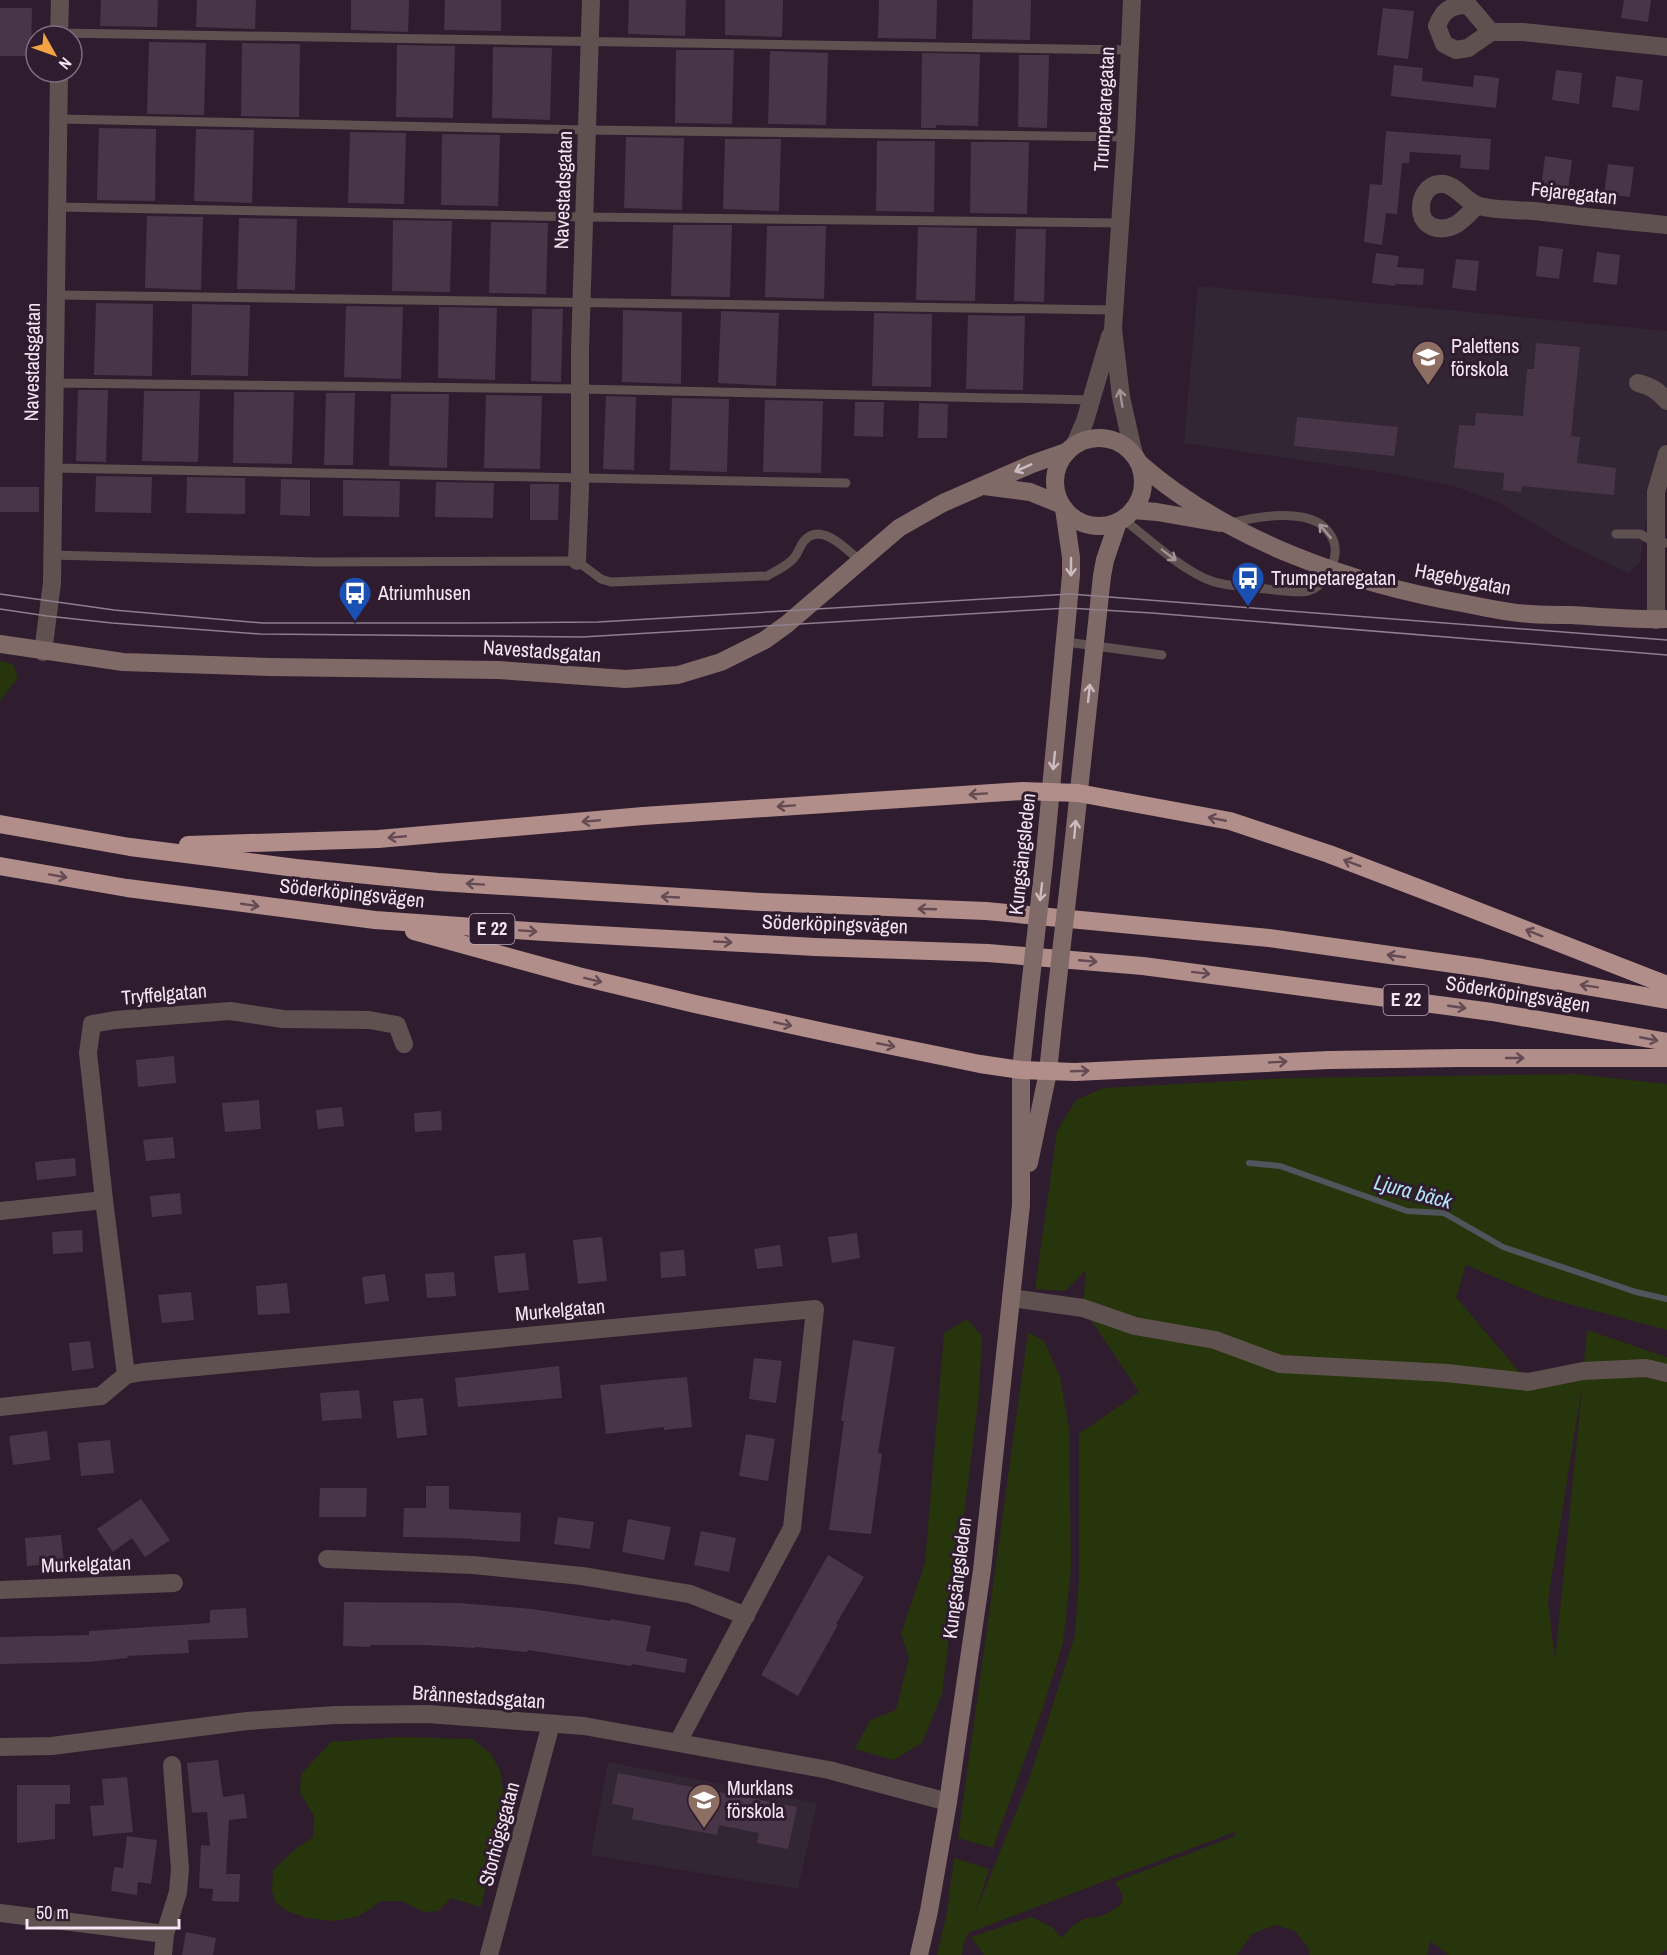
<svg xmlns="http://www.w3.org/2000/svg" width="1667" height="1955" viewBox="0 0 1667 1955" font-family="'Archivo Narrow',sans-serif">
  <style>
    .education { fill: #322634 }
    .green { fill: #26350b; fill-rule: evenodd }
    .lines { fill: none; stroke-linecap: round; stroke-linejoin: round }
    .stream { stroke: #4e555c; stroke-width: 6 }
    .building { fill: #493548 }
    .lane { stroke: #5f514f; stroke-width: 9 }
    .street { stroke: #5f514f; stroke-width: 18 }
    .secondary { stroke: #806a67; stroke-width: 18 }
    .highway { stroke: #b18e8a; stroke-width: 18 }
    .tram { stroke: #8e7e8e; stroke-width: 1.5 }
    .secondary-bridge { stroke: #806a67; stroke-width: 18 }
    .oneway { stroke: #a29499 }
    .oneway2 { stroke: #cbbbc2 }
    .oneway3 { stroke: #634a53 }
    .labels { text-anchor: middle; stroke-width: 6; stroke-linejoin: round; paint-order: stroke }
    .shield { fill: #2f1c2e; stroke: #b8a9b8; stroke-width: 1.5 }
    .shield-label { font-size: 18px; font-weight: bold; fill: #f3e6f3 }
    .street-label { font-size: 20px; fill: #f3e6f3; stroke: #2f1c2e }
    .poi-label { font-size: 20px; fill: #f3e6f3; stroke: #2f1c2e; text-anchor: start }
    .water-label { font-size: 21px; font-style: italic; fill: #b2e4f6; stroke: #2f1c2e }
  </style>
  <rect width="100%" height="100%" fill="#2f1c2e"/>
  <g class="education">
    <polygon points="1198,286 1667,331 1667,440 1651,490 1640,562 1628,573 1566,543 1501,504 1454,486 1389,473 1184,443"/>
    <polygon points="608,1762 817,1803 798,1889 591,1855"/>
  </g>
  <g class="green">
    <polygon points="0,661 13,664 18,678 0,701"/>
    <path d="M1575 1074 1667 1084V1330L1543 1297 1466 1265 1456 1297 1528 1382 1583 1371 1587 1330 1667 1357V1950L1658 1955H1449L1430 1941 1427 1955H1309V1949L1295 1931 1275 1925 1252 1934 1237 1955H984L971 1937 1031 1917 1052 1927 1062 1938 1072 1926 1084 1919 1102 1916 1121 1905 1123 1896 1115 1882 1235 1836V1832L968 1933 963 1946 962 1955H937L947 1912 954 1858 989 1869 974 1916 1029 1780 1075 1635 1079 1579V1434L1139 1392 1083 1308 1086 1270 1065 1291 1035 1289 1057 1131 1076 1100 1103 1088 1290 1078ZM1582 1386V1387L1555 1661 1548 1600Z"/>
    <polygon points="967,1319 982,1336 979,1394 942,1694 922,1743 894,1760 855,1749 870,1720 896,1710 909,1658 901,1633 925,1563 944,1333"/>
    <polygon points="1028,1332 1044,1341 1060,1377 1069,1428 1071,1569 1063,1643 1043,1708 993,1848 958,1838"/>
    <polygon points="397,1737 473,1739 490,1753 500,1770 505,1804 481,1907 451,1898 438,1911 424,1912 402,1901 381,1901 359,1916 334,1921 307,1918 287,1911 275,1902 272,1890 273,1870 292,1852 313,1837 314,1816 300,1793 301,1774 331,1742"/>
  </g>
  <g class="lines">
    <polyline class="stream" points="1249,1163 1280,1166 1407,1211 1444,1213 1503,1247 1636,1292 1667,1299"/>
  </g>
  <g class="building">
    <polygon points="101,0 158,0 157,27 100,26"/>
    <polygon points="197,0 256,0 255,29 196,27"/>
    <polygon points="351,0 409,0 408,32 351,30"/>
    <polygon points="445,0 501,0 501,31 444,30"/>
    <polygon points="629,0 686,0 685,36 628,34"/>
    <polygon points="725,0 783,0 782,37 725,35"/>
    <polygon points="879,0 937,0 936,39 878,38"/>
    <polygon points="973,0 1031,0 1030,40 972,39"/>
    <polygon points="1624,0 1651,0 1648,22 1621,18"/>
    <polygon points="0,8 32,8 31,56 0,56"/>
    <polygon points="1383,8 1414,11 1408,59 1377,55"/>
    <polygon points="149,42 206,43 204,115 147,114"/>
    <polygon points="242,43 300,44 299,117 241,116"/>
    <polygon points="397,45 455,46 453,118 396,117"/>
    <polygon points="493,47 552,48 550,120 492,118"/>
    <polygon points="676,50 734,50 732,124 675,123"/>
    <polygon points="770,51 828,53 826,125 768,124"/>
    <polygon points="922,53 980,54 978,126 936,125 936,128 921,128"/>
    <polygon points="1019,55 1049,55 1047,128 1018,127"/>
    <polygon points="1394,65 1423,68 1422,81 1473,87 1474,75 1499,78 1496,108 1391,96"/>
    <polygon points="1556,70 1582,73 1579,104 1552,100"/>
    <polygon points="1616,76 1643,80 1639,111 1612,107"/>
    <polygon points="99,128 156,129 155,201 97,200"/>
    <polygon points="196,129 254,130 252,203 194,201"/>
    <polygon points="1386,131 1491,139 1489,170 1460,168 1461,155 1410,152 1409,163 1402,163 1397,214 1386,213 1382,245 1364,242 1370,184 1382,185"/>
    <polygon points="350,132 406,133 404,204 348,203"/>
    <polygon points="442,134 500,135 498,206 441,205"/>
    <polygon points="626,137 684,138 682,210 624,208"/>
    <polygon points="725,139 781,139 779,211 723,209"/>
    <polygon points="877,141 935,141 934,212 876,211"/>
    <polygon points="971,142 1029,142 1027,214 970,213"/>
    <polygon points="1545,156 1572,160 1568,190 1541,187"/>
    <polygon points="1608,164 1634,167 1630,197 1604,194"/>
    <polygon points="147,216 203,217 201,290 145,288"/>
    <polygon points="239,218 297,219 295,290 237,289"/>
    <polygon points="393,220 452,221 450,292 392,291"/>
    <polygon points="491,222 548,223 546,294 489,293"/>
    <polygon points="673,225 732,225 730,297 671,296"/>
    <polygon points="767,226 826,226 824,299 765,297"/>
    <polygon points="918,227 977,228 975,301 916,300"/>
    <polygon points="1016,229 1046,229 1044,302 1014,301"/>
    <polygon points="1539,246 1563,249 1559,279 1536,276"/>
    <polygon points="1597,252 1620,255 1617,285 1593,282"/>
    <polygon points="1376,253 1399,256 1397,267 1424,269 1423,285 1395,284 1395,286 1372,283"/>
    <polygon points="1456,259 1479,261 1476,291 1452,288"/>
    <polygon points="96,303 153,304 152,376 94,375"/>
    <polygon points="192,304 250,305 248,376 191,375"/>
    <polygon points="346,306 403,307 401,379 344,377"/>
    <polygon points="439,307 497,308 495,380 438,378"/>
    <polygon points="532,309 563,309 561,382 531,381"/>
    <polygon points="623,310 682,312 681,384 622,382"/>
    <polygon points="721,311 779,313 776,386 718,383"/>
    <polygon points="874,313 932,314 931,387 872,386"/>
    <polygon points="968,315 1025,316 1023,390 966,389"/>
    <polygon points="1536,343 1580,347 1571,436 1580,437 1577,463 1616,468 1614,495 1522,486 1521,492 1503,490 1504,473 1454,468 1459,425 1475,426 1476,413 1523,416 1527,369 1534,369"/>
    <polygon points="78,390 108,390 106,462 76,461"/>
    <polygon points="144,391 200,391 198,462 142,461"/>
    <polygon points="234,392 294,392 292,464 233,463"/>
    <polygon points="326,393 355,393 353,465 324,465"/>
    <polygon points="391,394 449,394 447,468 389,466"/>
    <polygon points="486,395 542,396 540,469 484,468"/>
    <polygon points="606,396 636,397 634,470 603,469"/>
    <polygon points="672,398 729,399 727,472 670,470"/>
    <polygon points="765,400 823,401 821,473 763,472"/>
    <polygon points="855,402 884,402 883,437 854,436"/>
    <polygon points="919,403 948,404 947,438 918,438"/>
    <polygon points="1297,417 1398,427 1394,456 1294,446"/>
    <polygon points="96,476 152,477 151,513 95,512"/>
    <polygon points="187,477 245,478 245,514 186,513"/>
    <polygon points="281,479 310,480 310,516 280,515"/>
    <polygon points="343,480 400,481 399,517 343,516"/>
    <polygon points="436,482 494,483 493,518 435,517"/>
    <polygon points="530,484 559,484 558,520 530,520"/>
    <rect x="0" y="487" width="39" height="25"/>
    <polygon points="174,1056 176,1083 138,1087 136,1060"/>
    <polygon points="259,1100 261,1129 225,1132 222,1103"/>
    <polygon points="342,1107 344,1126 318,1129 316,1110"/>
    <polygon points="441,1111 442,1130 415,1132 414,1113"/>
    <polygon points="173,1137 175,1158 146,1161 143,1140"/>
    <polygon points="75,1158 76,1176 37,1180 35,1162"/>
    <polygon points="180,1193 182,1214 152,1217 150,1196"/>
    <polygon points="82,1230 83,1252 53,1254 52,1232"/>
    <polygon points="857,1233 860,1258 832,1263 828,1237"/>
    <polygon points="602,1237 607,1281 578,1284 573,1240"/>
    <polygon points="780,1245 783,1266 757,1269 754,1249"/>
    <polygon points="684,1250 686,1276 661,1278 660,1252"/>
    <polygon points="525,1253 529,1290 498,1293 494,1256"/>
    <polygon points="454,1272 456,1296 427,1298 425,1274"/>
    <polygon points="385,1274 389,1301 365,1304 362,1277"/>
    <polygon points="287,1283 290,1313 258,1315 256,1286"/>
    <polygon points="191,1292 194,1320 162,1323 158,1295"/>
    <polygon points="853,1340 895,1347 878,1453 882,1454 871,1534 829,1530 844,1421 841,1421"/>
    <polygon points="90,1341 94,1368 72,1371 69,1343"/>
    <polygon points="754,1358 782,1361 776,1403 749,1399"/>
    <polygon points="559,1366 562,1398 458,1407 455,1378"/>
    <polygon points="687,1377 692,1427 664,1430 664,1427 606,1434 600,1385"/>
    <polygon points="359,1390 362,1418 322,1421 320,1393"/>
    <polygon points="423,1398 427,1435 397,1438 393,1401"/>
    <polygon points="47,1431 50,1460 13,1465 9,1436"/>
    <polygon points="746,1434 775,1439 768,1481 739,1476"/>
    <polygon points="110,1440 114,1473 81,1476 78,1443"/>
    <polygon points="426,1486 449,1486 449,1509 521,1513 520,1542 456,1538 403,1537 404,1508 426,1508"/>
    <polygon points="320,1488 367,1488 366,1517 319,1517"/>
    <polygon points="141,1499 170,1540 145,1557 132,1538 113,1552 97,1529"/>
    <polygon points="558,1517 594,1522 590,1549 554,1544"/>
    <polygon points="628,1519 671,1527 664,1560 622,1552"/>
    <polygon points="701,1531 736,1538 729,1572 694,1565"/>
    <polygon points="61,1535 64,1563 27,1566 25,1538"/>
    <polygon points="828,1555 864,1577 836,1624 838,1625 798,1696 761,1675"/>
    <polygon points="344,1602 459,1603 532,1609 610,1621 611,1619 651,1626 646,1651 687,1659 685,1673 632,1664 631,1666 528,1650 527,1652 475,1647 475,1648 424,1645 370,1645 370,1647 343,1646"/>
    <polygon points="246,1608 248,1638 188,1640 189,1653 127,1656 128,1658 88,1662 0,1664 0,1637 89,1635 89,1631 210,1623 210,1610"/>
    <polygon points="218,1760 223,1797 244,1794 247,1818 229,1820 226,1874 240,1874 239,1902 212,1901 213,1889 199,1888 201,1845 210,1846 207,1812 192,1813 187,1763"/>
    <polygon points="618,1773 797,1807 788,1849 757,1843 759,1833 719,1825 717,1835 632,1819 634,1808 612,1804"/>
    <polygon points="127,1777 133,1832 93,1836 90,1806 104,1805 102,1779"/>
    <polygon points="17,1785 70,1785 70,1804 55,1804 55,1839 17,1843"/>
    <polygon points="127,1836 157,1840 151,1884 138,1882 137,1895 111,1891 114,1867 123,1868"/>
    <polygon points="186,1932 216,1938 213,1955 182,1955"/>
  </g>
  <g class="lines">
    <g class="lane">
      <polyline points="59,33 1130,50"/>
      <polyline points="58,119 587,130 1126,137"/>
      <polyline points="57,207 584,217 1120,223"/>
      <polyline points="56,295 1114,310"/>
      <polyline points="54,383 580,389 1092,400"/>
      <polyline points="53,468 846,483"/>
      <path d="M1123 519C1149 539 1175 564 1204 578 1221 586 1240 586 1258 588 1269 589 1299 594 1308 591 1324 587 1337 562 1335 547 1334 537 1325 526 1317 522 1295 510 1254 517 1231 523"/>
      <polyline points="1616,534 1640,534 1656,543 1667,543"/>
      <path d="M52 555 316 562 577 561 601 579 611 582 767 576C776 571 787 566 794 558 798 553 800 546 804 541 821 521 847 550 860 561"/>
      <polyline points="1066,642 1162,655"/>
    </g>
    <g class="street">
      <polyline points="1132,0 1126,137 1113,329 1121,397 1134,455"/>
      <path d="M1491 32 1468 5C1451 5 1443 10 1437 26L1444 44 1456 50 1468 48 1491 32H1523L1667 47"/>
      <polyline points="59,36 60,0"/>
      <path d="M1477 205C1471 212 1464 219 1457 224 1441 233 1420 228 1421 207 1421 196 1428 185 1439 184 1455 182 1465 202 1479 206 1494 210 1517 210 1534 211 1578 216 1623 221 1667 225"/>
      <path d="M1638 383C1651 386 1658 391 1667 401"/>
      <polyline points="1075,444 1085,421 1110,336"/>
      <polyline points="577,561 580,488 580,350 591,0"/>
      <polyline points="1656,620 1656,492 1667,454"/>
      <polyline points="43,652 52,583 59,72"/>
      <polyline points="104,1200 126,1375"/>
      <polyline points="0,1211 104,1200 88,1053 92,1024 115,1020 230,1011 283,1019 369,1020 397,1025 404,1044"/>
      <polyline points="1012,1298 1083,1308 1135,1326 1215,1340 1280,1364 1447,1373 1528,1382 1583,1371 1646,1368 1667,1373"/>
      <polyline points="0,1407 101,1396 126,1375 143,1372 815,1309 792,1528 678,1742"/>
      <polyline points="327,1559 473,1565 582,1576 690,1594 746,1616"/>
      <polyline points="0,1590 174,1583"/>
      <polyline points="0,1747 52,1746 247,1721 335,1715 428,1714 584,1726 829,1770 948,1802"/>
      <polyline points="0,1913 165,1934"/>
      <polyline points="163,1955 165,1934 178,1892 180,1869 172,1765"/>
      <polyline points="489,1955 551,1724"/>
    </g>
    <g class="secondary">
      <circle cx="1099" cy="482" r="44"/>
      <path d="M1139 463C1228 541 1352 584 1467 604 1488 608 1509 613 1530 614 1544 615 1558 615 1571 615 1603 617 1635 620 1667 619"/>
      <polyline points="984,486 1030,492 1060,504"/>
      <polyline points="1133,510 1157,512 1220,523"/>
      <polyline points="0,644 123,662 270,667 498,670 626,679 678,675 721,662 765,640 787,624 899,528 943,503 1032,464 1066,452"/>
      <polyline points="1044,863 1071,575 1071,557 1064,509"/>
      <polyline points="1071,865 1102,576 1105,560 1118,522"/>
      <polyline points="1029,1163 1048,1072 1054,1014"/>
      <polyline points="919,1955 929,1911 948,1802 982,1570 1021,1205 1021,1070 1027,1014"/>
    </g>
    <g class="highway">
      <polyline points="0,824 130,847 296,868 438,882 761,902 986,911 1269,938 1482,968 1667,1000"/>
      <polyline points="188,845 378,839 643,816 1022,791 1078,793 1230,821 1329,854 1439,896 1667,985"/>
      <polyline points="0,866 127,888 375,920 544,932 815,947 988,953 1143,966 1492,1012 1667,1042"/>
      <polyline points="414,931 578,976 695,1004 829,1033 980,1064 1021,1070 1075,1072 1329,1060 1460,1058 1667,1058"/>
    </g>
    <g class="tram">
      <polyline points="0,594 114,610 263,623 465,623 598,622 1070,594 1667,640"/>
      <polyline points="0,609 47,616 112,623 260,634 582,637 1068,608 1152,613 1667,655"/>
    </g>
    <g class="secondary-bridge">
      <polyline points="1027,1014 1044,863"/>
      <polyline points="1054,1014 1071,865"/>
    </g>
  </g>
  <defs><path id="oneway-shaft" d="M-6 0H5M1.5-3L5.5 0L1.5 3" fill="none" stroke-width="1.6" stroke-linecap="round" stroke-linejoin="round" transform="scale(1.5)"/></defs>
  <g class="oneway">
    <use href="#oneway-shaft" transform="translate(1121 398) rotate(-99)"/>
    <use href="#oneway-shaft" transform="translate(1325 531) rotate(-130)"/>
    <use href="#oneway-shaft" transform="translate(1169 555) rotate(37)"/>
  </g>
  <g class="oneway2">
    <use href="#oneway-shaft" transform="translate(1023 468) rotate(156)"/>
    <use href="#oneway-shaft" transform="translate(1071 567) rotate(90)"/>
    <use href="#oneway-shaft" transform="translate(1089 693) rotate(-84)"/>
    <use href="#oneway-shaft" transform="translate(1054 761) rotate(96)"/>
    <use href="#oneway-shaft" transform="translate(1075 829) rotate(-85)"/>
    <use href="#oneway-shaft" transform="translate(1041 892) rotate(97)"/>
  </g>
  <g class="oneway3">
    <use href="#oneway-shaft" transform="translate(978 794) rotate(176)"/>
    <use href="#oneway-shaft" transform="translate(786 806) rotate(176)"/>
    <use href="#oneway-shaft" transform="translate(1217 819) rotate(-169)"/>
    <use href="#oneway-shaft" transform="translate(591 821) rotate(175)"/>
    <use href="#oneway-shaft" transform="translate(397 837) rotate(175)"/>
    <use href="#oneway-shaft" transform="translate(1352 863) rotate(-159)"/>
    <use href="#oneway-shaft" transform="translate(58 876) rotate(10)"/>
    <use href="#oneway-shaft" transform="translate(475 884) rotate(-176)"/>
    <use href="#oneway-shaft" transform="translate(670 897) rotate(-177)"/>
    <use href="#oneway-shaft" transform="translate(250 905) rotate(8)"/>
    <use href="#oneway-shaft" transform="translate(927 909) rotate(-178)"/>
    <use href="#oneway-shaft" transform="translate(528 931) rotate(4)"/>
    <use href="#oneway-shaft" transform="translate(1534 933) rotate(-158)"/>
    <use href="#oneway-shaft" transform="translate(723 942) rotate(3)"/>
    <use href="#oneway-shaft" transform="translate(1396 956) rotate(-172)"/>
    <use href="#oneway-shaft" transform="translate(1088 961) rotate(5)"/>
    <use href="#oneway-shaft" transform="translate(1201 973) rotate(7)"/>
    <use href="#oneway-shaft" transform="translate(593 980) rotate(14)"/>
    <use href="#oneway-shaft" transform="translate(1589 986) rotate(-171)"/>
    <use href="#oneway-shaft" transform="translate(1457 1007) rotate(8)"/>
    <use href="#oneway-shaft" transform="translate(783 1024) rotate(12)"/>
    <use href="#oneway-shaft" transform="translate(1649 1039) rotate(11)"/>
    <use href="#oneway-shaft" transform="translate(886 1045) rotate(11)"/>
    <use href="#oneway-shaft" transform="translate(1515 1058)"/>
    <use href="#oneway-shaft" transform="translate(1278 1062) rotate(-3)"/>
    <use href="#oneway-shaft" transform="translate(1080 1071) rotate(-2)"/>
  </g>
  <defs>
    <symbol id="school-pin" viewBox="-11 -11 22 30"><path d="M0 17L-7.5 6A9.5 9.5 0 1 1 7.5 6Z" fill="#8d6e63" stroke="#2f1c2e"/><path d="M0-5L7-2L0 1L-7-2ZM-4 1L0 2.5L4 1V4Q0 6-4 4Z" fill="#fff"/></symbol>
    <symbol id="bus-pin" viewBox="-11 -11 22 30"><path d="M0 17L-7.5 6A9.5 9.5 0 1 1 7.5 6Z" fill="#1a4fb4" stroke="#2f1c2e"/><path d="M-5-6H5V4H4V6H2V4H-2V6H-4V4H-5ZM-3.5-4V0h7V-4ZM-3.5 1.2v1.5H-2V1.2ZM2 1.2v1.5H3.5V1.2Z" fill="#fff"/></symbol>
  </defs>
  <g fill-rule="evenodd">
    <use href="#school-pin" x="1409" y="338" width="38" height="52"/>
    <use href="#bus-pin" x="1229" y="559" width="38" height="52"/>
    <use href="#bus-pin" x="336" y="574" width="38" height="52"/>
    <use href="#school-pin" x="685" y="1781" width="38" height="52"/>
  </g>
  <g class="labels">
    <g class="shield">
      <rect x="469.5" y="914" width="45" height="30" rx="4.5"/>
      <rect x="1383.5" y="985" width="45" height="30" rx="4.5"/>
    </g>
    <g class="shield-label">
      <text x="492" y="935">E 22</text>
      <text x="1406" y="1006">E 22</text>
    </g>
    <g class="street-label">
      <text transform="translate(1104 109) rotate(-87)" y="7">Trumpetaregatan</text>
      <text transform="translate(563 190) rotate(-88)" y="7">Navestadsgatan</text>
      <text transform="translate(1574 193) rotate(6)" y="7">Fejaregatan</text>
      <text transform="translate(32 362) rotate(-89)" y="7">Navestadsgatan</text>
      <text transform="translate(1463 579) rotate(11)" y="7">Hagebygatan</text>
      <text transform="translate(542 651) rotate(4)" y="7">Navestadsgatan</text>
      <text transform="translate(1022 854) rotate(-84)" y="7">Kungsängsleden</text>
      <text transform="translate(352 893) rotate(6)" y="7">Söderköpingsvägen</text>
      <text transform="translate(835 924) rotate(2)" y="7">Söderköpingsvägen</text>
      <text transform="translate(164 994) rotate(-5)" y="7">Tryffelgatan</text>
      <text transform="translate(1518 994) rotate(9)" y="7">Söderköpingsvägen</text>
      <text transform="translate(560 1310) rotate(-5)" y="7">Murkelgatan</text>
      <text transform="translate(86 1564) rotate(-2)" y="7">Murkelgatan</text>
      <text transform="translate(957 1578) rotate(-83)" y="7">Kungsängsleden</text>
      <text transform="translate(479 1697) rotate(4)" y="7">Brånnestadsgatan</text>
      <text transform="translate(499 1834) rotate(-75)" y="7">Storhögsgatan</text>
    </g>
    <g class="poi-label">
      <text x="1451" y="353">Palettens<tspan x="1451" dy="23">förskola</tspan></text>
      <text x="1271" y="585">Trumpetaregatan</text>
      <text x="378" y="600">Atriumhusen</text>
      <text x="727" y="1795">Murklans<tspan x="727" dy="23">förskola</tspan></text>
    </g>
    <g class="water-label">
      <text transform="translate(1413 1192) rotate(15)" y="7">Ljura bäck</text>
    </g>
  </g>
  <g transform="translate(54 54) rotate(130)"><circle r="28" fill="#2f1c2e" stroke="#7d6d7d" stroke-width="1.5"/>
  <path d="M0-4.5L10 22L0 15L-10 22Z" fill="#f4a344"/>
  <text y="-9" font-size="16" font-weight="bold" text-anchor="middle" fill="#f3e6f3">N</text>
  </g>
  <path d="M27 1919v9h152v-9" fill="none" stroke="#f3e6f3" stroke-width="3"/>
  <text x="36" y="1919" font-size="18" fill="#f3e6f3" stroke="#2f1c2e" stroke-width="4.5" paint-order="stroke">50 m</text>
</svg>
